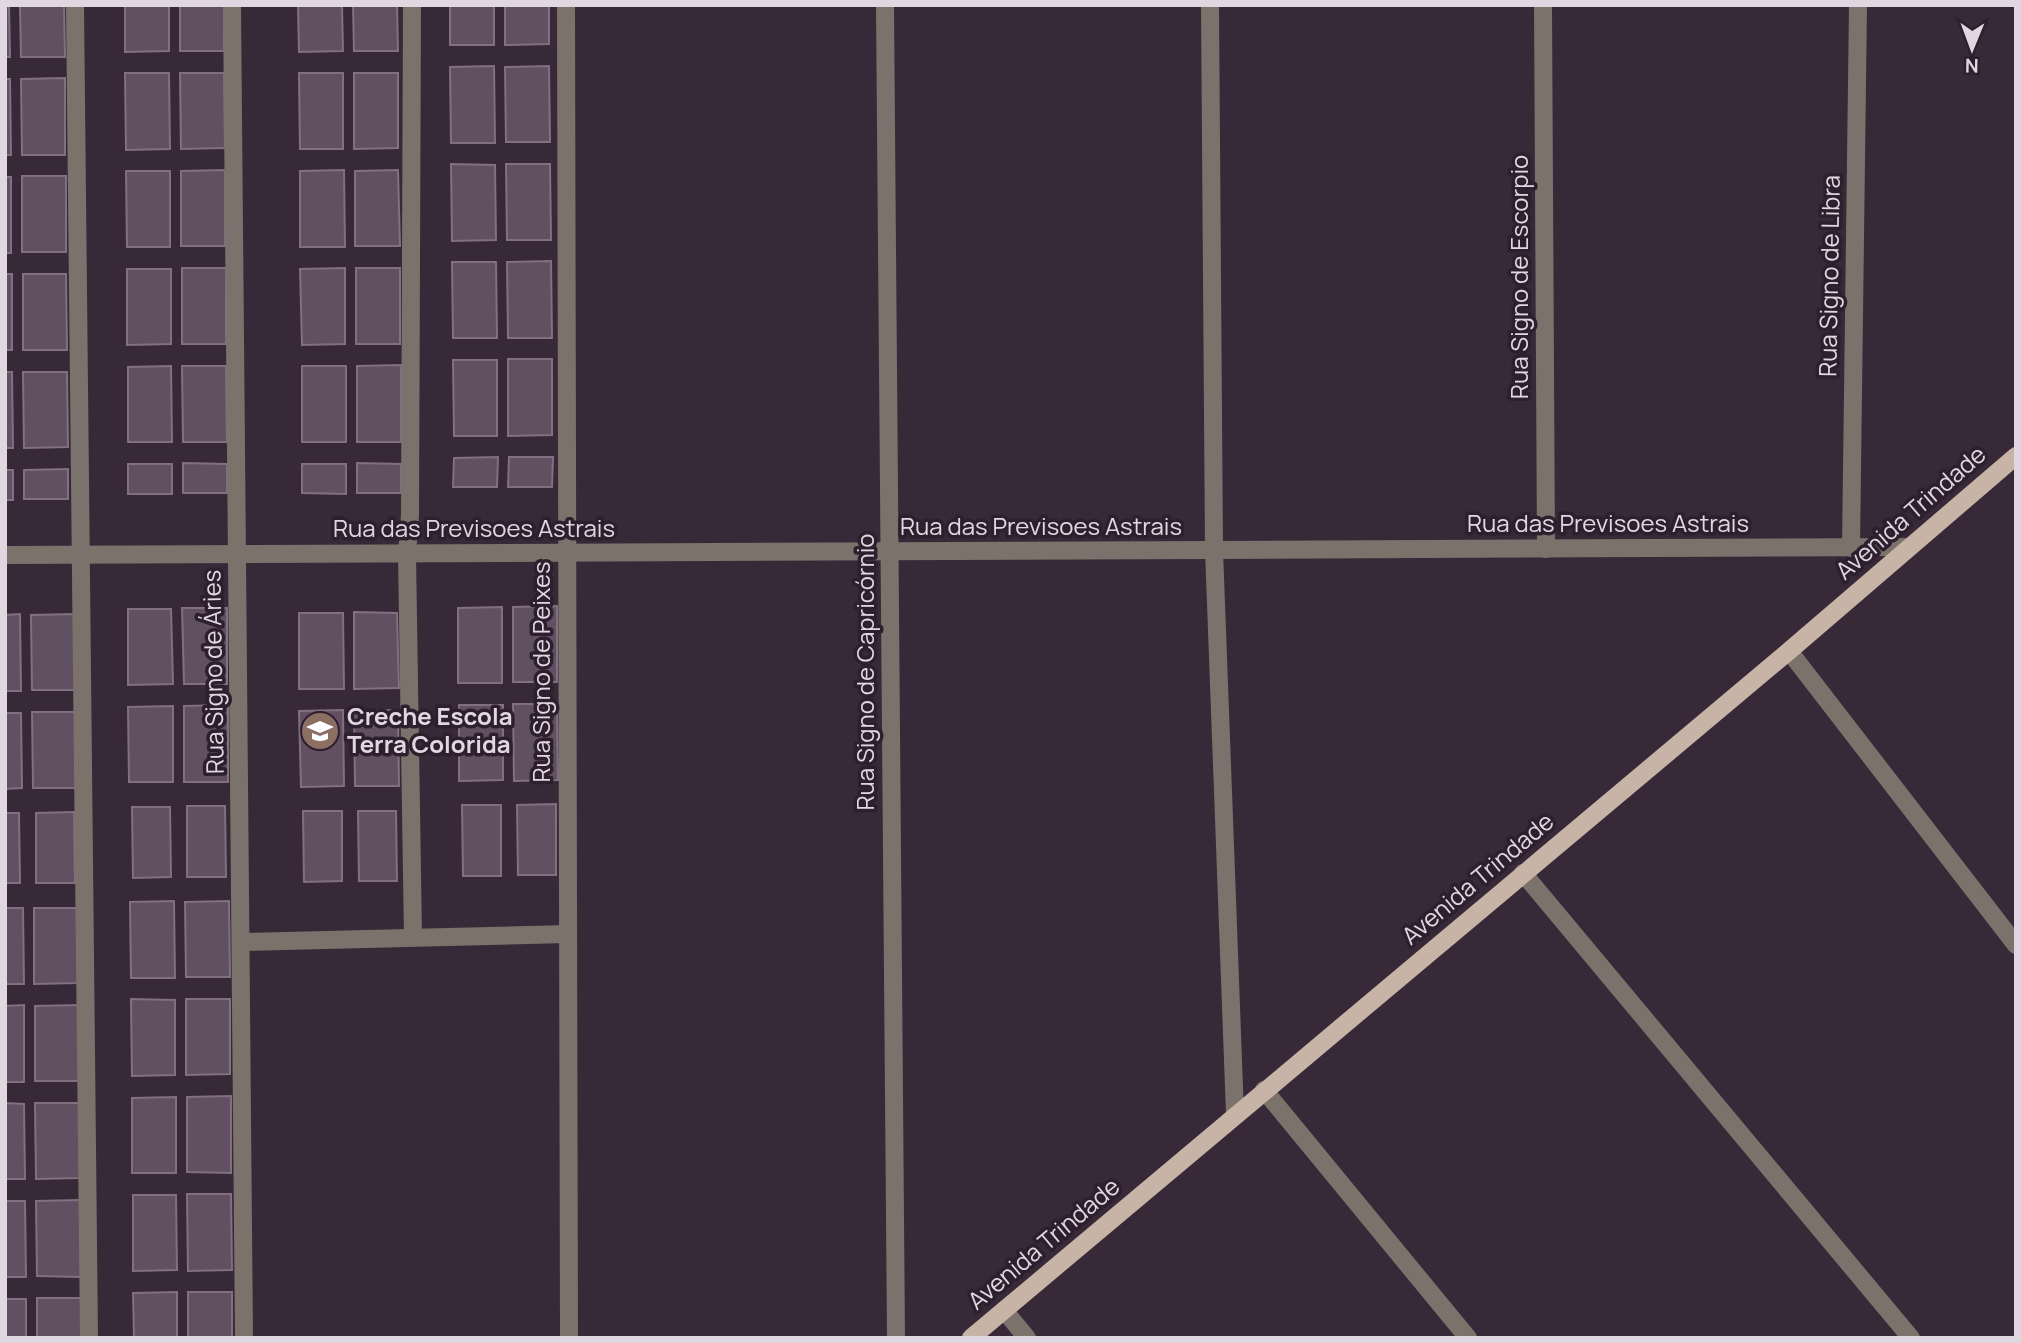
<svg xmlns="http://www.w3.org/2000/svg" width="2021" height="1343" viewBox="0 0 2021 1343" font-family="Manrope,sans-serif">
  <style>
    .building { fill: #615061; stroke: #827082; stroke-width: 2 }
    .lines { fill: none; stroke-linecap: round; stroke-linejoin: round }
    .minor { stroke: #7b726b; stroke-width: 18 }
    .major { stroke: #c7b4a7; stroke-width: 18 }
    .labels { text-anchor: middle; stroke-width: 7; stroke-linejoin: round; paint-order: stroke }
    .street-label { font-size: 24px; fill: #e1d7e1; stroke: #2d1f2d }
    .poi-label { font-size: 24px; font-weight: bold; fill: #e1d7e1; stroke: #2d1f2d; text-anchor: start }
  </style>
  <rect width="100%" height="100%" fill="#372937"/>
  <g class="building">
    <polygon points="5,5 9,5 10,57 5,57"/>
    <polygon points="20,5 64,5 65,57 21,57"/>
    <polygon points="125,5 169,5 169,51 125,52"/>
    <rect x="180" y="5" width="44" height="46"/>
    <polygon points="298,5 342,5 343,51 299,52"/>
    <polygon points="353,5 397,5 398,51 354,51"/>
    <rect x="450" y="5" width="44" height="40"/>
    <polygon points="505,5 549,5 549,44 505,45"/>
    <polygon points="494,66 495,143 451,143 450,67"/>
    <polygon points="549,66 550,142 506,142 505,67"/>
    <polygon points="125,73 169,73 170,149 126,150"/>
    <polygon points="180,73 224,73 225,148 181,149"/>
    <polygon points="299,73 343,73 343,149 300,149"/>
    <polygon points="354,73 398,73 398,148 354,149"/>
    <polygon points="65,78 65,155 22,155 21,79"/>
    <polygon points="5,79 10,79 11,155 5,155"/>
    <polygon points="451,164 495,165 496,240 452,241"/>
    <polygon points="506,164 550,164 551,240 507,240"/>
    <polygon points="225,170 225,246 181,246 181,171"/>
    <polygon points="344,170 345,247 300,247 300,171"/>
    <polygon points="398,170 400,246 355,246 355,171"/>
    <polygon points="126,171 170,171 170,247 127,247"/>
    <rect x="22" y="176" width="44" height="76"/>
    <rect x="5" y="177" width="6" height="76"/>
    <polygon points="551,261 552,338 508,338 507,262"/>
    <polygon points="452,262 496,262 497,338 453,338"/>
    <rect x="182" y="268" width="44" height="76"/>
    <polygon points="345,268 345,344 302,345 300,269"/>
    <rect x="356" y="268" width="44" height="76"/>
    <polygon points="127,269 171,269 171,344 127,345"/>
    <rect x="5" y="274" width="7" height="76"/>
    <polygon points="23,274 66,274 67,350 23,350"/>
    <polygon points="508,359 552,359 552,435 508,436"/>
    <polygon points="453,360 497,360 497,436 454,436"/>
    <polygon points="401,365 401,442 357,442 357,366"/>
    <polygon points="171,366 172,442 128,442 128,367"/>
    <polygon points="182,366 226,366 227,442 183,442"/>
    <rect x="302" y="366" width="44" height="76"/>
    <polygon points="5,372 12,372 13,448 5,448"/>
    <polygon points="23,372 67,372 68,447 24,448"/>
    <polygon points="498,457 497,487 453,487 454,458"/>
    <polygon points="509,457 553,457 552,487 508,487"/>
    <polygon points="183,463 227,464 227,493 183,493"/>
    <polygon points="357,463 401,464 401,493 357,493"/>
    <rect x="128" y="464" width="44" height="30"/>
    <polygon points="302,464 346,464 346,494 302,493"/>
    <polygon points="68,469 68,499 24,499 24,470"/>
    <rect x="5" y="470" width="8" height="30"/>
    <polygon points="557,606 557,682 513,682 513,607"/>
    <polygon points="502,607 502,683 458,683 458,608"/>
    <polygon points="182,608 227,608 227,684 184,684"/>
    <polygon points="128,609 171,609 173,684 128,685"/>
    <polygon points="354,612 397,613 399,688 354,689"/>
    <polygon points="299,613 343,613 344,689 299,689"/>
    <polygon points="20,614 21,691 5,691 5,615"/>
    <polygon points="75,614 76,690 32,690 31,615"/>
    <polygon points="513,704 557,704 558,780 514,781"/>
    <polygon points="228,705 228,782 184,782 184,706"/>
    <polygon points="459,705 503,705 503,780 459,781"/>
    <polygon points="173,706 173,782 129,782 128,707"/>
    <polygon points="343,710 344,786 301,787 299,711"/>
    <polygon points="398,710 399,786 355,786 354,711"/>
    <polygon points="32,712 76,712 77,788 33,788"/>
    <polygon points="5,713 21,713 22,788 5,789"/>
    <polygon points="556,804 556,875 518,875 517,805"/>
    <polygon points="462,805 501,805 501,876 463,876"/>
    <polygon points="187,806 225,806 226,877 187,877"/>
    <polygon points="132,807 170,807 171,877 133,878"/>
    <polygon points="303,811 342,811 342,881 304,882"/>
    <polygon points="358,811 396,811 397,881 359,881"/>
    <polygon points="74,812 75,883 36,883 36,813"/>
    <polygon points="5,813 19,813 20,883 5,883"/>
    <polygon points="174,901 175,978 131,978 130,902"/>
    <polygon points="229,901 230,977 186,977 185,902"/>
    <polygon points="5,908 23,908 24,984 5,984"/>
    <polygon points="34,908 78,908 78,983 34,984"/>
    <polygon points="131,999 175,1000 175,1075 132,1076"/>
    <polygon points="186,999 230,999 230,1074 186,1075"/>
    <polygon points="24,1005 24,1082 5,1082 5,1006"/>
    <polygon points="79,1005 79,1081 35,1081 35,1006"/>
    <polygon points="231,1096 231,1173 187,1172 187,1097"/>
    <polygon points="176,1097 176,1173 132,1173 132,1098"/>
    <polygon points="5,1103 24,1104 25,1179 5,1179"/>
    <polygon points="35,1103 79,1103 80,1178 36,1179"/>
    <polygon points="187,1194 231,1194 232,1270 188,1271"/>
    <polygon points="133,1195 176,1195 177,1270 133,1271"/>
    <polygon points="80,1200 81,1277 37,1276 36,1201"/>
    <polygon points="5,1201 25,1201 26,1277 5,1277"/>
    <polygon points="177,1292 177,1338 134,1338 133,1293"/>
    <rect x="188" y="1292" width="44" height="46"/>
    <rect x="37" y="1298" width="44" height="40"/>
    <rect x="5" y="1299" width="21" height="39"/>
  </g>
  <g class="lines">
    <g class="minor">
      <polyline points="75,5 89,1338"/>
      <polyline points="232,5 244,1338"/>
      <polyline points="412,5 410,515 407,554 413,937"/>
      <polyline points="566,5 569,1338"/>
      <polyline points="885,5 896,1338"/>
      <polyline points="1210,5 1214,550 1235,1114"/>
      <polyline points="1543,5 1546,549"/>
      <polyline points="1851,548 1858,5"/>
      <polyline points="5,555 1909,547"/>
      <polyline points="1789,651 2016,945"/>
      <polyline points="1523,873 1911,1338"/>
      <polyline points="241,942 567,934"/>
      <polyline points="1264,1090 1468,1338"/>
      <polyline points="1004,1310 1027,1338"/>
    </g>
    <polyline class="major" points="971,1338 1789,651 2016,456"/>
  </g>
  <defs>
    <symbol id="school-disc" viewBox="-11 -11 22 22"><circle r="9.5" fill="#8d6e63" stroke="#2d1f2d"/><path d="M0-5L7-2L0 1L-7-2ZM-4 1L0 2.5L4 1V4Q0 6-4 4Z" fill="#fff"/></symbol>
  </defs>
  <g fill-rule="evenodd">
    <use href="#school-disc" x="298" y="709" width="44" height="44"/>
  </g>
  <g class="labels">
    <g class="street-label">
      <text transform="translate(1830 276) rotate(-89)" y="8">Rua Signo de Libra</text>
      <text transform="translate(1520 277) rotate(-90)" y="8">Rua Signo de Escorpio</text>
      <text transform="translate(1911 513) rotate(-41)" y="8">Avenida Trindade</text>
      <text x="1608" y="532">Rua das Previsoes Astrais</text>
      <text x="1041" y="535">Rua das Previsoes Astrais</text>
      <text x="474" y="537">Rua das Previsoes Astrais</text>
      <text transform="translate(214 672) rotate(-91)" y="8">Rua Signo de Áries</text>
      <text transform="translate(542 672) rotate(-90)" y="8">Rua Signo de Peixes</text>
      <text transform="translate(866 672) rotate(-90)" y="8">Rua Signo de Capricórnio</text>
      <text transform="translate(1478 879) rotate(-40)" y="8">Avenida Trindade</text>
      <text transform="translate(1044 1244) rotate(-40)" y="8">Avenida Trindade</text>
    </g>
    <g class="poi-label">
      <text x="347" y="725">Creche Escola<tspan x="347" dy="28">Terra Colorida</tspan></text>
    </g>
  </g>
  <rect width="2021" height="1343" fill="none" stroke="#e1d7e1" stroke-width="14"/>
  <g transform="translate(1972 49) rotate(181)" stroke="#2d1f2d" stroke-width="5" paint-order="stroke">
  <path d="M0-5L12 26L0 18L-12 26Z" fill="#e1d7e1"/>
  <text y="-10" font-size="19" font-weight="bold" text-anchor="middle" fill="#e1d7e1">N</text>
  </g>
</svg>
